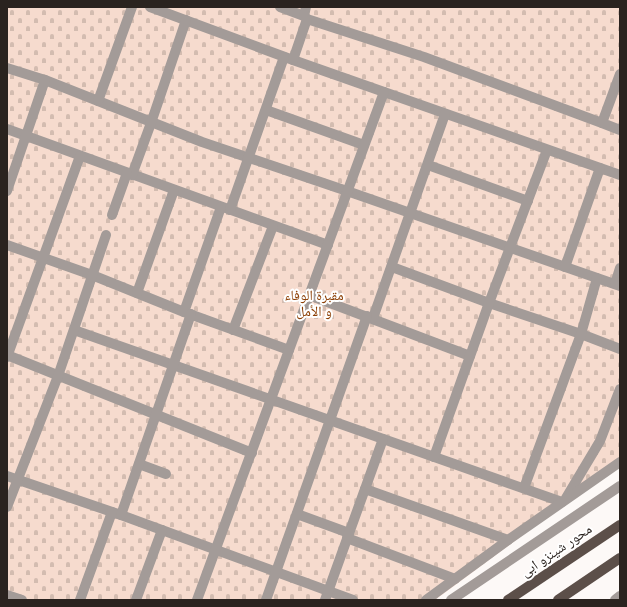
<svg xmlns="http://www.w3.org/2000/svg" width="627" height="607" viewBox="0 0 627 607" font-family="'Nunito Sans','Noto Naskh Arabic',sans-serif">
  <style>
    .cemetery { fill: url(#cemetery-stones) }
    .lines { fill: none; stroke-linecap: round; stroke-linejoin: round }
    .minor { stroke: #a39b98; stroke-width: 10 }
    .major { stroke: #5c4f49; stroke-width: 10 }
    .labels { text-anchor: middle; stroke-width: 4; stroke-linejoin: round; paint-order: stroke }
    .park-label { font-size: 14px; fill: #8c3e03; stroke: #fff }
    .street-label { font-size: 14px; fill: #2a231f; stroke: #fff }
  </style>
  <defs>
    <pattern id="cemetery-stones" width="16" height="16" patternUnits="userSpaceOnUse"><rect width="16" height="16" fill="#f6dbce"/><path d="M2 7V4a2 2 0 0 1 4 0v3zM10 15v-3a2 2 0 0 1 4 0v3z" fill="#d3bcb0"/></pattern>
  </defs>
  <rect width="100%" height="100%" fill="#fdf9f7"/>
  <polygon class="cemetery" points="7,7 620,7 620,463 435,600 7,600"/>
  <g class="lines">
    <g class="minor">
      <polyline points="150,7 293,60 620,175"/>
      <polyline points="280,7 304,16"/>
      <polyline points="307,19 424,57 602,123"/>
      <polyline points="293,60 307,19 304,16 306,7"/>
      <polyline points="7,68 45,80 202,142 347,191 620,286"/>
      <polyline points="620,74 602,123 620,130"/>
      <polyline points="98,101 132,7"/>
      <polyline points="266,110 364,145"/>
      <polyline points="7,129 328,245"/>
      <polyline points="428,165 528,201"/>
      <polyline points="132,175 151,123 186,20"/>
      <polyline points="7,191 45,80"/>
      <polyline points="230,210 284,57"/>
      <polyline points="112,215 127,173"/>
      <polyline points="7,245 92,275 184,312 289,350"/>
      <polyline points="392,267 489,303 581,334 620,349"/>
      <polyline points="565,267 600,168"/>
      <polyline points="615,284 620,268"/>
      <polyline points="137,293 174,190"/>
      <polyline points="309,295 470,356"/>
      <polyline points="184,312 221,207"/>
      <polyline points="373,318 445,114"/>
      <polyline points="74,330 562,502"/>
      <polyline points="233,330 273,226"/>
      <polyline points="7,355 252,453"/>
      <polyline points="7,357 80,156"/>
      <polyline points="434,457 489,303 547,150"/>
      <polyline points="139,464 166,474"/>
      <polyline points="7,476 121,515 353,600"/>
      <polyline points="524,488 581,334 597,278"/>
      <polyline points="365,489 508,540"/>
      <polyline points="566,498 600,441 620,389"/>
      <polyline points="7,507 58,376 106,235"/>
      <polyline points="297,514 349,533"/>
      <polyline points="121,515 191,314"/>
      <polyline points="347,538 455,579"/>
      <polyline points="7,595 22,600"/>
      <polyline points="80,600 112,512"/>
      <polyline points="136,600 162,530"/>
      <polyline points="197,600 384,92"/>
      <polyline points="266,600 367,316"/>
      <polyline points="325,600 383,439"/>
      <polyline points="426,600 508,540 620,462"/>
      <polyline points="451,600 620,486"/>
      <polyline points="615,600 620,596"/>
    </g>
    <g class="major">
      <polyline points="508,600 620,525"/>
      <polyline points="558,600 620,558"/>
    </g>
  </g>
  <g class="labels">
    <g class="park-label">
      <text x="314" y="300">مقبرة الوفاء<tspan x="314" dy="16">و الأمل</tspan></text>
    </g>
    <g class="street-label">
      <text transform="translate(556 550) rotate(-34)" y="5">محور شينزو ابى</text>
    </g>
  </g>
  <rect width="627" height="607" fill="none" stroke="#2a231f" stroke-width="16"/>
</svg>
